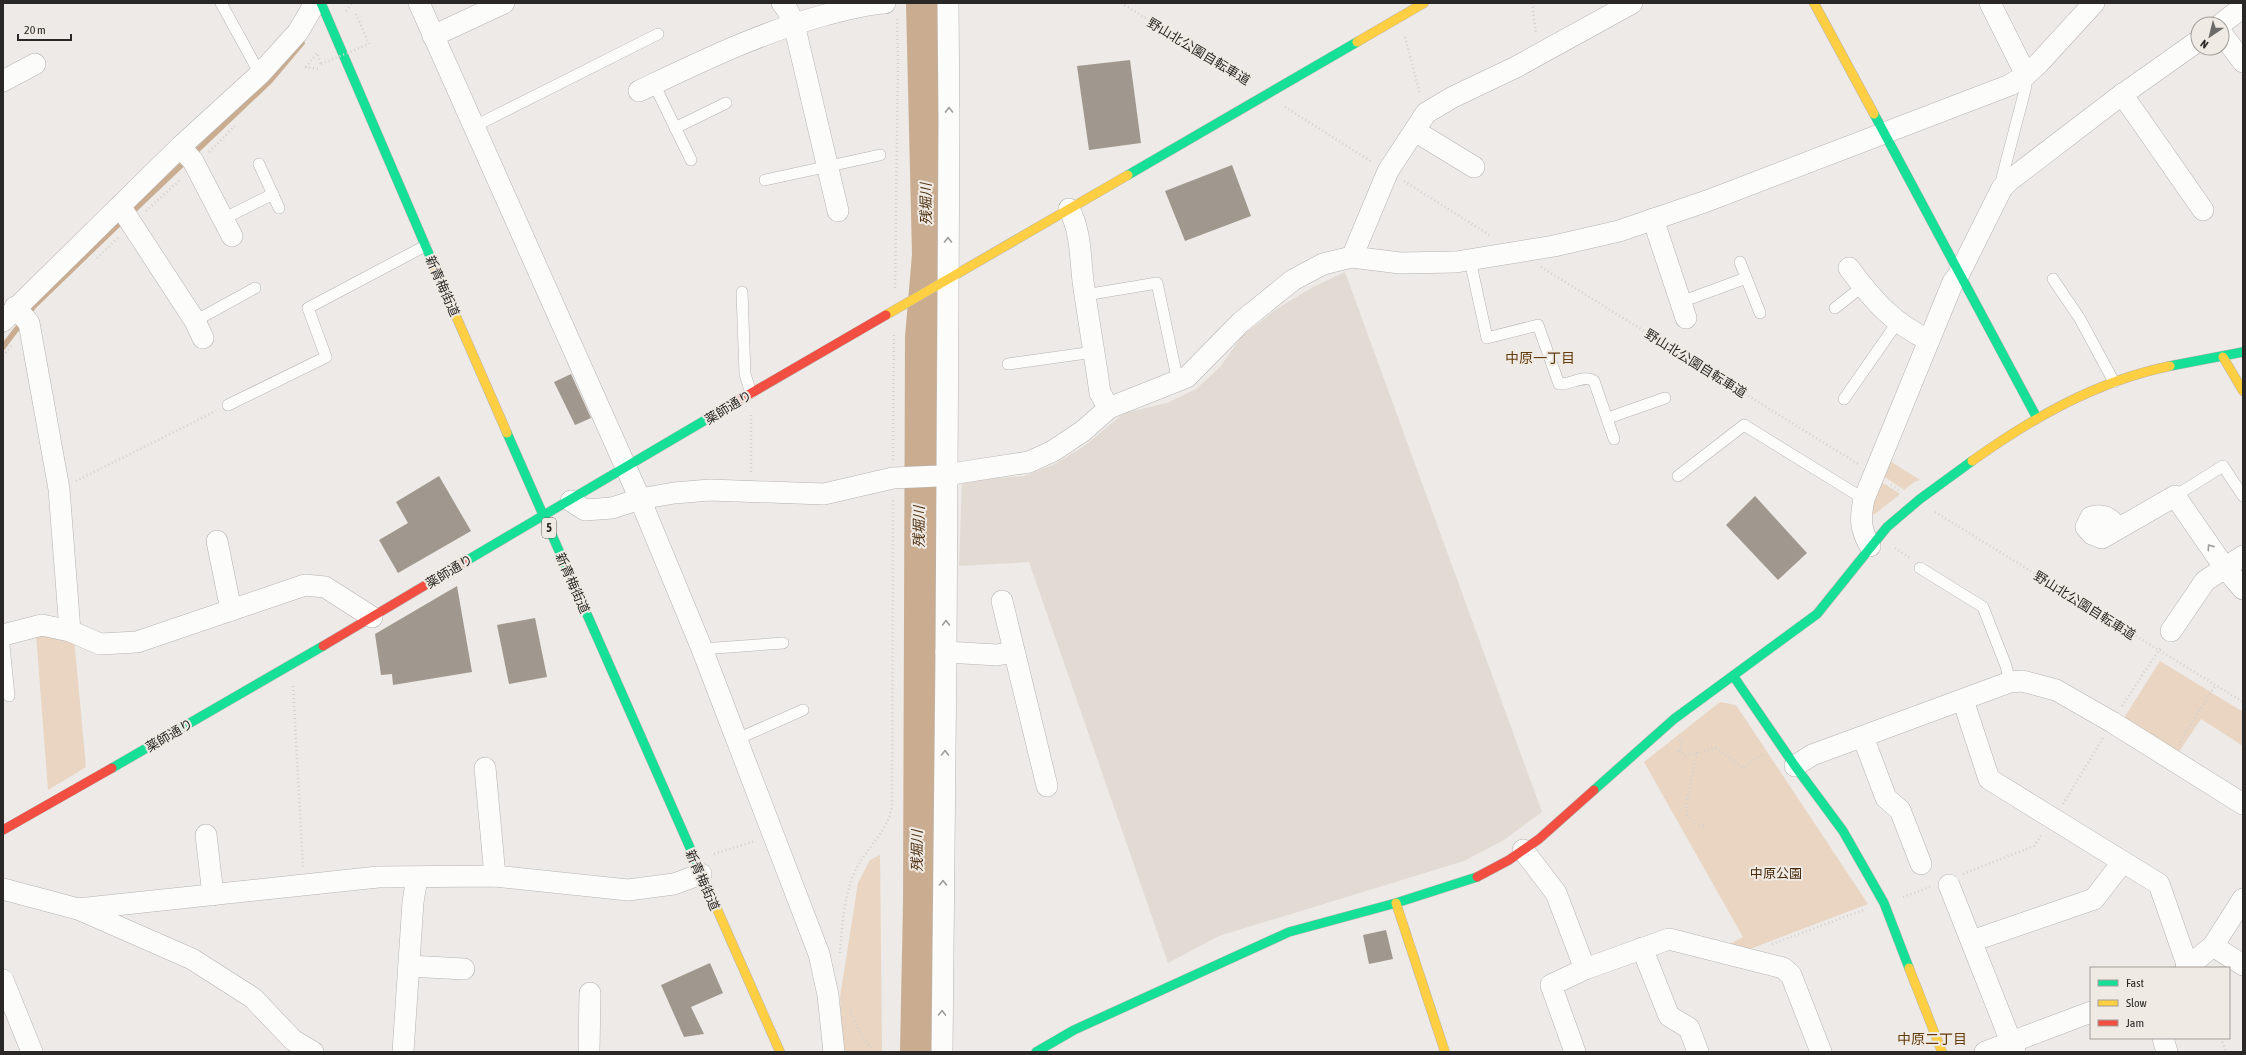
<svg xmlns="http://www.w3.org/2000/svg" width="2246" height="1055" viewBox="0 0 2246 1055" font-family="'Asap Condensed','Noto Sans JP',sans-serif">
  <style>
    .built { fill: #e2dbd4 }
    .green { fill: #e9d5c2 }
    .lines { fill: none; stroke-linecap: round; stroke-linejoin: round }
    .stream { stroke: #caad90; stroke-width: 5.5 }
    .river { stroke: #caad90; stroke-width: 32 }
    .building { fill: #a0988e }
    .lane-casing { stroke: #b5b3b1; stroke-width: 12 }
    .street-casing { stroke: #b5b3b1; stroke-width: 22 }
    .fast-casing { stroke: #b5b3b1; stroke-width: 10 }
    .slow-casing { stroke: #b5b3b1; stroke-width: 10 }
    .jam-casing { stroke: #b5b3b1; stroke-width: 10 }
    .path { stroke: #d3d1d0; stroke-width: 2.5; stroke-dasharray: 1 3; stroke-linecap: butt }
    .lane { stroke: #fcfcfb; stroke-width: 11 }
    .street { stroke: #fcfcfb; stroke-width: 21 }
    .fast { stroke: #16e098; stroke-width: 9 }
    .slow { stroke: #ffcf43; stroke-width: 9 }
    .jam { stroke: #f24e42; stroke-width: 9 }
    .path-bridge { stroke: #d3d1d0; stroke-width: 2.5; stroke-dasharray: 1 3; stroke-linecap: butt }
    .oneway { stroke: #9e9d9b }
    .labels { text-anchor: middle; stroke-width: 4; stroke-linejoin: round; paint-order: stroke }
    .shield { fill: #f0eae4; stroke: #65625f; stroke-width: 1 }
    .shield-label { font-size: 12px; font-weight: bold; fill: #2a2826 }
    .street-label { font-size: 13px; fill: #2a2826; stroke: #f0eae4 }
    .park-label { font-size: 13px; fill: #462a0a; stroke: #f0eae4 }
    .water-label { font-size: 14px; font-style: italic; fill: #4e3112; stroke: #f0eae4 }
    .neighbourhood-label { font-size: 14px; fill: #623b0c; stroke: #f0eae4 }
  </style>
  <rect width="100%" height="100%" fill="#edeae7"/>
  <polygon class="built" points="1345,272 1542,812 1504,840 1464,861 1219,936 1168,963 1029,562 959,566 962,481 1024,476 1053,465 1083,447 1124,413 1167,403 1196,389 1220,367 1241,337 1275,310 1313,287"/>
  <g class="green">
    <polygon points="1885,458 1920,480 1914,482 1904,490 1879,473"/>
    <polygon points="1877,479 1900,494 1875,514 1871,514"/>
    <polygon points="36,634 74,638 86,767 48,790"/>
    <polygon points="2160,661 2243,712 2243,746 2201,719 2178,753 2124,718"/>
    <polygon points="1720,702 1736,705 1868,904 1750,949 1730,944 1743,937 1644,762"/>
    <polygon points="880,855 882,1052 845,1052 841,1033 840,997 858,883 870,860"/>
  </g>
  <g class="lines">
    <g class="stream">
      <polyline points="130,214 270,81 302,43"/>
      <polyline points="27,315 34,306 123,220"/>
      <polyline points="3,347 22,322"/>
    </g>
    <polyline class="river" points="916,1052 919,903 921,337 928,255 922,3"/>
  </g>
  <g class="building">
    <polygon points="1130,60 1141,143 1089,150 1077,66"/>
    <polygon points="1232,165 1251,216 1185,241 1165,191"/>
    <polygon points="571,374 591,418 575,425 554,382"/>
    <polygon points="439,476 471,531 398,573 379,540 408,523 396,502"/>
    <polygon points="1755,496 1807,553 1778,580 1726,525"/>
    <polygon points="457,586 472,672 393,685 392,674 381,675 375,634"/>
    <polygon points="535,618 547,677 509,684 497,625"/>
    <polygon points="1386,930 1393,959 1369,964 1363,935"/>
    <polygon points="710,963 723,993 691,1007 704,1034 684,1037 661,985"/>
  </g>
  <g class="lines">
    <defs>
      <g id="lane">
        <polyline points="221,3 260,74"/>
        <polyline points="654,84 691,160"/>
        <polyline points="473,127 658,34"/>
        <polyline points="675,128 726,103"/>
        <polyline points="259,164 279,208"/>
        <polyline points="765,180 880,155"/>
        <polyline points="2002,186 2002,178 2026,86 2026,75"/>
        <polyline points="223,219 273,194"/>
        <path d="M1470 260 1487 338 1538 325 1559 384C1570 385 1584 374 1594 381L1614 439"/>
        <polyline points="1740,262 1760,313"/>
        <polyline points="2053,279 2080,319 2114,382"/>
        <polyline points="742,292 745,374 751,393"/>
        <polyline points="1085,295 1157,283 1178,382"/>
        <polyline points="1681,302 1746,278"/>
        <polyline points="1835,308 1863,286"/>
        <polyline points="195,321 255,288"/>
        <polyline points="1008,364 1094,352"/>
        <polyline points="1844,399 1897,323"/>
        <polyline points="228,405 326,357 308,308 425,246"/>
        <polyline points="1608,418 1665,398"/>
        <polyline points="1678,476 1744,425 1864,499"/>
        <polyline points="2175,496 2223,466 2243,496"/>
        <polyline points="1920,568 1983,607 2006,666 2010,682"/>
        <polyline points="3,635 9,696"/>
        <polyline points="702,649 783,643"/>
        <polyline points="737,739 803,710"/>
      </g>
      <g id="street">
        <polyline points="419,3 640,499 702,649 819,954 828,995 834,1052"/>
        <polyline points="782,3 788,11 794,24 838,211"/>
        <polyline points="1990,3 2026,75"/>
        <polyline points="2221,24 2243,7"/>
        <polyline points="2222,34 2243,62"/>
        <polyline points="433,36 504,3"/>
        <polyline points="3,81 35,64"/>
        <path d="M639 91C700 62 759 33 825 15 844 10 865 4 885 3"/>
        <polyline points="2122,94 2203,210"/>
        <polyline points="1415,131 1474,167"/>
        <polyline points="180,147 193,161 232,236"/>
        <polyline points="120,206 195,321 203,338"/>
        <path d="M1069 209C1081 231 1080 256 1083 281 1088 318 1095 356 1100 393L1109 408"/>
        <polyline points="1653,219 1686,318"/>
        <polyline points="1352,257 1388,171 1426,113 1453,97 1516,67 1632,3"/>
        <path d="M1849 268C1872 299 1893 324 1929 340"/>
        <polyline points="15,307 29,323 59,489 70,631"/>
        <polyline points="3,321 180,147 260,74 298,32 315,3"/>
        <polyline points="571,501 585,510 612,508 640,499 674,493 710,490 824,494 893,478 938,476 1029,462 1053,451 1083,431 1109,408 1187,377 1241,322 1293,280 1323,264 1352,257 1400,263 1456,262 1554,246 1619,231 1707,201 2010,85 2026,75 2039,63 2094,3"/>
        <path d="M2119 528C2110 519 2105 513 2091 517L2086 527 2092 534 2102 538 2175 496 2225 568 2243 589"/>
        <polyline points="217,541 231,610"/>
        <path d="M1870 546C1860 529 1860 518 1864 499L1953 282 1959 274 2002 188 2010 180 2116 99 2198 41"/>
        <polyline points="1002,601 1047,786"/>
        <polyline points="2171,631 2205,581 2243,556"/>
        <polyline points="3,635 42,625 70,631 100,644 137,642 305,585 325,587 372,617"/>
        <polyline points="946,652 997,655 1014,652"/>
        <polyline points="1963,700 1989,779 2159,884 2188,967"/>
        <polyline points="1863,737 1886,798 1900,810 1921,864"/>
        <polyline points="1795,766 1812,755 2010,682 2022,681 2056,690 2112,722 2243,804"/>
        <polyline points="485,768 495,876"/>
        <polyline points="206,835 213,895"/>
        <polyline points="1523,850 1556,893 1585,969"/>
        <polyline points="1949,885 2015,1052"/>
        <polyline points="3,889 78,909 192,959 253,998 293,1040 313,1052"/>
        <polyline points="78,909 378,877 495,876 628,890 674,884 701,874"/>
        <polyline points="1972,941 2094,899 2122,863"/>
        <polyline points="2213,946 2243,965"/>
        <polyline points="1642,948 1669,1016 1689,1028 1698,1052"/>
        <polyline points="409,966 464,969"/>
        <polyline points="2186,968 2213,946 2243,899"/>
        <polyline points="3,980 32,1052"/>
        <polyline points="2163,1038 2167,1052"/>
        <polyline points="403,1052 413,902 417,878"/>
        <polyline points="589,1052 590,993"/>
        <polyline points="942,1052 946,652 949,122 948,3"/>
        <polyline points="1575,1052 1551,985 1585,969 1669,939 1783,968 1791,975 1821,1052"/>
        <polyline points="1985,1052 2091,1012"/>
      </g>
      <g id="fast">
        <polyline points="321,3 435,268"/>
        <polyline points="1874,114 2037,418"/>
        <polyline points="1128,175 1357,42"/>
        <polyline points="2170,366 2243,352"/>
        <polyline points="507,433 717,909"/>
        <polyline points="466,561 736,402"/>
        <polyline points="1734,677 1795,766 1843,831 1884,903 1909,968"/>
        <polyline points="112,768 323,646"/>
        <polyline points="1594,790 1674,719 1817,614 1887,527 1920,499 1972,461"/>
        <polyline points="1036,1052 1074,1030 1289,932 1396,903 1477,877"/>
      </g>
      <g id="slow">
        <polyline points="1814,3 1874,114"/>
        <polyline points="1357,42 1424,3"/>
        <polyline points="435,268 507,433"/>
        <polyline points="886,315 1128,175"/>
        <polyline points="2223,357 2243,391"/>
        <path d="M1972 461C2032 418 2097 381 2170 366"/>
        <polyline points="1396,903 1445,1052"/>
        <polyline points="717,909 780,1052"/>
        <polyline points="1909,968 1942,1052"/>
      </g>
      <g id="jam">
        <polyline points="736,402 886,315"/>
        <polyline points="323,646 466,561"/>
        <polyline points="3,830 112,768"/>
        <polyline points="1477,877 1509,860 1539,839 1594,790"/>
      </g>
    </defs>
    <use href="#lane" class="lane-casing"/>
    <use href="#street" class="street-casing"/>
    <use href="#fast" class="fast-casing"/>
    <use href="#slow" class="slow-casing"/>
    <use href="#jam" class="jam-casing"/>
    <g class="path">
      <polyline points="1121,3 1250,82"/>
      <polyline points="1532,3 1536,34"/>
      <polyline points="346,11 352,3"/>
      <polyline points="356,14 369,44"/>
      <polyline points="1405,37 1420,94"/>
      <polyline points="318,69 306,67 317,53 321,64"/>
      <polyline points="1285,107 1372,162"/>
      <polyline points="209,152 235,126"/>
      <polyline points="1404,181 1491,236"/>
      <polyline points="146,211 181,179"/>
      <polyline points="97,258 118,238"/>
      <polyline points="1541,267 1858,464"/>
      <polyline points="895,288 898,61 897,17"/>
      <polyline points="3,356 13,344"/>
      <polyline points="893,460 894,333"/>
      <polyline points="751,472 751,415"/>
      <polyline points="76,481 216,411"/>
      <polyline points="1891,485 1900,491"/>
      <polyline points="1935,512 2243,702"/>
      <polyline points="1895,548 1910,558"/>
      <polyline points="293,686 303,867"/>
      <polyline points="2122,706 2161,647"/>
      <polyline points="1679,740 1682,745 1679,751 1685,756 1716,748 1744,768 1764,753"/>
      <polyline points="2180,742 2215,686"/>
      <polyline points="1697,752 1686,805 1687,815 1696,824 1704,826"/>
      <polyline points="2063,804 2103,738"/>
      <polyline points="714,854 755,841"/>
      <polyline points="1963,874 2034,846 2042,834"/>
      <polyline points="1903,897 1930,887"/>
      <polyline points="1772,944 1866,909"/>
      <path d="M840 953C842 927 844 896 855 871 866 848 887 833 892 807L893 497"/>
      <polyline points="850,1009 859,1031 874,1052"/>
      <polyline points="2221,1038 2226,1052"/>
    </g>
    <use href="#lane" class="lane"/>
    <use href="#street" class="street"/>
    <use href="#fast" class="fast"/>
    <use href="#slow" class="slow"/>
    <use href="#jam" class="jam"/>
    <polyline class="path-bridge" points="321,64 369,44"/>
  </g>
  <defs><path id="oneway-chevron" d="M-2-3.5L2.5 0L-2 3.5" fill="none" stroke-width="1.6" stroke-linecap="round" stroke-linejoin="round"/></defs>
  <g class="oneway">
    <use href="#oneway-chevron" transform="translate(949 110) rotate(-91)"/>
    <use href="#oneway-chevron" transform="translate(948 240) rotate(-90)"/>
    <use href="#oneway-chevron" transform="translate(2210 547) rotate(-125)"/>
    <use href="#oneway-chevron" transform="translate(946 623) rotate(-90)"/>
    <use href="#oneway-chevron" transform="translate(945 753) rotate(-89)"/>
    <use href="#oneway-chevron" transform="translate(943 883) rotate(-89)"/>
    <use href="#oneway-chevron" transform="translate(942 1013) rotate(-89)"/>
  </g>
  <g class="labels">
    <rect class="shield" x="542" y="518" width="14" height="20" rx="3"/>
    <g class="shield-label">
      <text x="549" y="532">5</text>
    </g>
    <g class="street-label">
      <text transform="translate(1199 51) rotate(31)" y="5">野山北公園自転車道</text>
      <text transform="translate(443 286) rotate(66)" y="5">新青梅街道</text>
      <text transform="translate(1696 363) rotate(32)" y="5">野山北公園自転車道</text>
      <text transform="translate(728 407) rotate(-31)" y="5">薬師通り</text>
      <text transform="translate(449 571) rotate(-31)" y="5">薬師通り</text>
      <text transform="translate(573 583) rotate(66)" y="5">新青梅街道</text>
      <text transform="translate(2085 605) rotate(32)" y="5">野山北公園自転車道</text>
      <text transform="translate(169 735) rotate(-30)" y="5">薬師通り</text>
      <text transform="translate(703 880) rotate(66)" y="5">新青梅街道</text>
    </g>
    <g class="park-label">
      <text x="1776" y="878">中原公園</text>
    </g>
    <g class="water-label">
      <text transform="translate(926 204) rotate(-91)" y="5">残堀川</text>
      <text transform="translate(919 527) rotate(-90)" y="5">残堀川</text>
      <text transform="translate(917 851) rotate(-90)" y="5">残堀川</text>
    </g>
    <g class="neighbourhood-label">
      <text x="1540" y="363">中原一丁目</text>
      <text x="1932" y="1044">中原二丁目</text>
    </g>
  </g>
  <rect width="2246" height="1055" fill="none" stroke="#2a2826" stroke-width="8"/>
  <rect x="2090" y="967" width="140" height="72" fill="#f0eae4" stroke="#a19c98"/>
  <rect x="2098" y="980" width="20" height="6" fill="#16e098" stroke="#a19c98"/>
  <text x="2126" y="987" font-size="12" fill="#2a2826">Fast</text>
  <rect x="2098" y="1000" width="20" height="6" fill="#ffcf43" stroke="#a19c98"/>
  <text x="2126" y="1007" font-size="12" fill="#2a2826">Slow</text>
  <rect x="2098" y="1020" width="20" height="6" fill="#f24e42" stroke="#a19c98"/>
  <text x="2126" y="1027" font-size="12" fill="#2a2826">Jam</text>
  <g transform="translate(2210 36) rotate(215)"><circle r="19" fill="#f0eae4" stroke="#a19c98"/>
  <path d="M0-3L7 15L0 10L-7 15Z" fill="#6e6c6a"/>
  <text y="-6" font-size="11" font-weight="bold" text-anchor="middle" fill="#2a2826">N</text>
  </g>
  <path d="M18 34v6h53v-6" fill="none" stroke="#2a2826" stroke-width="2"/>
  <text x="24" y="34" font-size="12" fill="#2a2826" stroke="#f0eae4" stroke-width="3" paint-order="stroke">20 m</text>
</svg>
